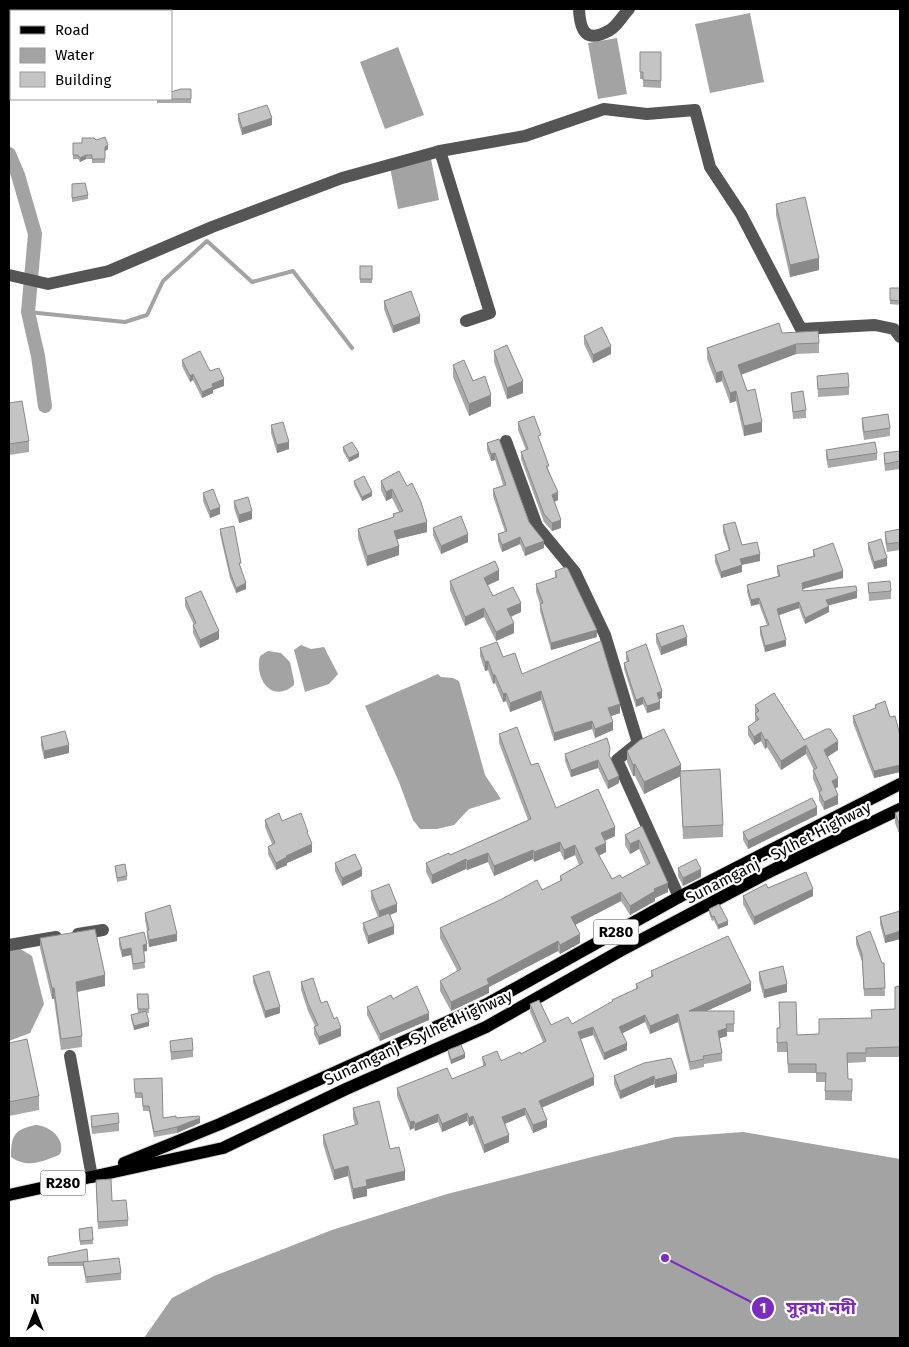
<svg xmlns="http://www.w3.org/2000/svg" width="909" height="1347" viewBox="0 0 909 1347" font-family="'Fira Sans','Noto Sans Bengali',sans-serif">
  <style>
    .water { fill: #a3a3a3 }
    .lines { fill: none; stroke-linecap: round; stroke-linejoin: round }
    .stream { stroke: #a3a3a3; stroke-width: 4 }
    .canal { stroke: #a3a3a3; stroke-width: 14 }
    .major-casing { stroke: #dbdbdb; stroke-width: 14 }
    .minor { stroke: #555; stroke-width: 12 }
    .major { stroke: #000; stroke-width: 12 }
    .wall { fill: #a9a9a9 }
    .shaded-wall { fill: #898989 }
    .building { fill: #c4c4c4; stroke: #898989 }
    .labels { text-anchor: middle; stroke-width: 4.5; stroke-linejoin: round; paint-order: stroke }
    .shield { fill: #fff; stroke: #4c4c4c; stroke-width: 1 }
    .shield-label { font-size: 15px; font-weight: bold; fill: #000 }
    .street-label { font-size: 16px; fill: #000; stroke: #fff }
    .leader { fill: none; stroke: #7b2cbf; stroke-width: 2 }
    .callout-dot { fill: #7b2cbf; stroke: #fff; stroke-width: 2 }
    .mark-label { font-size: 15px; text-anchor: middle; font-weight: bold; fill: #fff }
    .callout-label { font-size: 18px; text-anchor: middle; font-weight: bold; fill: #7b2cbf; stroke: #fff; stroke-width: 4.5; stroke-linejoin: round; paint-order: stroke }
  </style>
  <rect width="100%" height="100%" fill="#fff"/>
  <g class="water">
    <polygon points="750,13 764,82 710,93 695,24"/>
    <polygon points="617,38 627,94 598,99 588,43"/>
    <polygon points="398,47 424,115 385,129 360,62"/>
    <polygon points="431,159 439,200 398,209 390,167"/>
    <polygon points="301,645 311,649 324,647 338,674 329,684 305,692 294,650"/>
    <path d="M268 651 281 653 290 662 294 681V685C272 704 254 679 260 656Z"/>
    <polygon points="438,674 441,677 453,678 459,681 485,775 501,799 469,809 454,825 437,829 420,829 413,820 399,782 365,706"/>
    <polygon points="17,947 32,956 44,1004 30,1033 9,1041 9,950"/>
    <path d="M36 1125C49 1126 64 1137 61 1152L59 1155C43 1161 28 1169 11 1157 11 1136 14 1129 36 1125Z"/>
    <polygon points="743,1132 900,1159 900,1338 144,1338 172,1298 214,1276 332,1230 447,1194 592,1157 675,1137"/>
  </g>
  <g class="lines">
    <polyline class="stream" points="28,312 125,322 147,315 163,281 207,241 252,282 293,271 352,348"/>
    <polyline class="canal" points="9,154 18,175 35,234 28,312 38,356 45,406"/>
    <defs>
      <g id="major">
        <polyline points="124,1163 220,1124 487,1004 679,897 900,784"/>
        <polyline points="9,1195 223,1148 346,1089 486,1027 620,951 773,870 900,809"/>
      </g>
    </defs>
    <use href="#major" class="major-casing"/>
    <g class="minor">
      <path d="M579 9C580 31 586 44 610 30 617 26 623 15 629 9"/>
      <polyline points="440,151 525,136 604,109 647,114 695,110 710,167 741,214 801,329 875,325 894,329 900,337"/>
      <polyline points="9,275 48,284 109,271 212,227 342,178 440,151 490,313 466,321"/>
      <polyline points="506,441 537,526 575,572 605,635 638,743 617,760 679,897"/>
      <polyline points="78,934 103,930"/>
      <polyline points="9,945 56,937"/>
      <polyline points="70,1056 92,1177"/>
    </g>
    <use href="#major" class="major"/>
  </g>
  <g class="wall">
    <polygon points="640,52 661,52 661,88 643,87 643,79 640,79"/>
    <polygon points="191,89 191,103 157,103 157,99"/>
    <polygon points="238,114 272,125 242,135 238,121"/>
    <polygon points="96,140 108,149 105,151 105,163 92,163 92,159 86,159 80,162 78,159 73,159 73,143 82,143"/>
    <polygon points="72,184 88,195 88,199 72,202"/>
    <polygon points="776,204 819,270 790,277 776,215"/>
    <rect x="360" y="266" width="12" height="17"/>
    <polygon points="890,288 900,288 900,305 890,304"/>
    <polygon points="384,301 420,323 393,333 384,309"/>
    <polygon points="782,333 819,343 819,353 796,354 741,374 762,432 744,436 736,401 730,403 722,381 716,383 707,359 707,348"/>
    <polygon points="584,336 611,354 593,363 584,344"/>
    <polygon points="494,351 523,393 507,399 494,362"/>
    <polygon points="182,360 210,371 224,386 213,390 213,393 202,398 193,380 190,382 182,366"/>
    <polygon points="453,365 473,381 491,406 469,416 453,377"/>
    <polygon points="817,376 849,387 849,395 818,397"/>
    <polygon points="791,393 806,410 806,418 793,419"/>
    <polygon points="9,403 29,441 29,452 9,455"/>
    <polygon points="862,418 890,428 890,436 864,440 862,426"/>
    <polygon points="518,422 540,442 558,500 554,502 561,528 552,531 544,522 521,459 521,452 526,450 518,430"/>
    <polygon points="271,425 289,449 277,453 271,433"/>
    <polygon points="499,439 529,522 544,548 525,556 520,544 502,552 498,541 498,534 505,532 493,496 493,489 503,485 495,460 491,461 487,450 487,443"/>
    <polygon points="343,447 359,457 349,462 343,451"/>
    <polygon points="826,450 877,453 877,460 828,468 826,457"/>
    <polygon points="900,451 900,469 885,471 884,461 884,453"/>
    <polygon points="399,471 427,532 397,539 399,555 367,566 358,538 358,529 393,517 393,514 399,512 392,498 386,501 381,490 381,481"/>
    <polygon points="354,481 372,496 362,501 354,485"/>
    <polygon points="203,493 220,514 210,518 203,501"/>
    <polygon points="234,501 252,519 239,523 234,508"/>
    <polygon points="723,525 742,545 760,561 742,565 742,572 721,578 715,562 715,555 729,551 723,532"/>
    <polygon points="433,528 468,542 441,554 433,535"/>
    <polygon points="220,529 241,568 246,589 236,593 230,578 220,534"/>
    <polygon points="900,529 900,550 887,552 885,540 885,532"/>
    <polygon points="868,543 887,566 874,569 868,550"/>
    <polygon points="813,550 843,578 803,589 803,591 857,598 829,605 829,612 805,624 799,608 779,615 786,646 765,652 760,634 760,627 767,625 759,604 751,606 747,592 747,585 778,576 777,572 777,566 813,556"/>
    <polygon points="555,571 597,637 551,650 540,611 540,604 536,592 536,584 555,578"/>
    <polygon points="499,580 487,585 493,596 521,612 511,617 514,633 496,641 484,617 465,626 450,590 450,581"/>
    <polygon points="868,583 891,591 891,599 869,601"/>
    <polygon points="185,598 219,639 200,648 193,633 193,625 194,625 185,606"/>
    <polygon points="656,634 687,645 661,655 656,642"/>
    <polygon points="480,648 503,657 522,674 620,713 611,716 613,730 595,738 592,729 554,741 541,700 510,712 506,701 503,702 495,683 493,684 488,670 485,671 480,656"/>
    <polygon points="626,652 662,698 659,699 660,709 647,713 643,704 636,707 624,669 624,663 627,662 626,659"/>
    <polygon points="755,705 804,740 838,750 827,757 838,787 835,788 838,804 824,810 819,800 819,793 813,779 813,770 814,770 806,754 781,770 767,747 765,749 761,741 754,745 748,735 748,727 755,722"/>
    <polygon points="875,705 900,735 900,772 874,778 853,723 853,716 875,709"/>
    <polygon points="499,734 531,765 556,808 615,836 605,841 606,852 599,856 612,879 622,878 646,865 639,849 630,854 625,845 625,835 642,826 668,892 655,898 655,901 630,915 621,901 575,925 580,943 560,954 558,951 489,987 489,993 451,1011 440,991 440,981 458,972 440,938 440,928 542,890 560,881 560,876 579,865 575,855 564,860 560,851 534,862 533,859 494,876 488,862 467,870 466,869 432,884 426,872 426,863 450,855 528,820 499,743"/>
    <polygon points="41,737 69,753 44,759 41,745"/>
    <polygon points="627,751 681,771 723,825 723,837 683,839 680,776 644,794 635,776 633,776 627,762"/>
    <polygon points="565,754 610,757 619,783 608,789 598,768 571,777 565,761"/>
    <polygon points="900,811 900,836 895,823 895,813"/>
    <polygon points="817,815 748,849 743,840 743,832"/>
    <polygon points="265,820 282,821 308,836 312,852 287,863 287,865 276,870 268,854 268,847 272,844 265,827"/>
    <polygon points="335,863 362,876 342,886 335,871"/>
    <polygon points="115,866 127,876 127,880 117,882"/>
    <polygon points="678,868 701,877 683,886 678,876"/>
    <polygon points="768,888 813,896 754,925 743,904 743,896"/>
    <polygon points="371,891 397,912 390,915 394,934 368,944 363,930 363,923 378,917 371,899"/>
    <polygon points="709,909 728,925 718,929 714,920 712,921 709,913"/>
    <polygon points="900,911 900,939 885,943 880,924 880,917"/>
    <polygon points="145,913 177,941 149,947 147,937 147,930 145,920"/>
    <polygon points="856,937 882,963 884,963 885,996 864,996 862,962 856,944"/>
    <polygon points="40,938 105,986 77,992 82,1036 82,1047 61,1050 54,999 52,999 40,948"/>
    <polygon points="119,938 147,951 144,951 145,968 133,970 131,955 122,957 119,945"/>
    <polygon points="651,971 751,991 706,1011 734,1011 734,1032 727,1032 727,1036 719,1038 722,1053 722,1061 704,1064 704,1067 690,1070 678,1022 650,1034 645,1022 622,1033 627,1050 604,1060 593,1035 581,1039 594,1085 542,1107 547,1127 533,1133 525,1115 505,1124 509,1142 484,1153 473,1124 469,1126 467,1121 442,1132 438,1122 415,1131 414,1128 410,1130 397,1096 397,1088 452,1079 483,1066 482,1057 501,1061 521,1054 543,1042 530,1012 530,1004 551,1025 572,1024 612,1002 612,1000 636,989 636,984 651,977"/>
    <polygon points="759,972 787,992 764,998 759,980"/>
    <polygon points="253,976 280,1013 265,1018 253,982"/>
    <polygon points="301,982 321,1003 334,1019 341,1036 319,1045 314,1034 314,1027 315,1026 308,1011 301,990"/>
    <polygon points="900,986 900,1057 866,1057 866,1062 848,1063 848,1079 852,1079 852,1101 825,1100 825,1082 816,1082 816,1073 788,1073 787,1052 777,1052 777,1028 797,1035 819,1034 871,1018 895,1009"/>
    <polygon points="137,994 148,994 149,1013 147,1013 149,1026 134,1030 131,1019 131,1015 138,1013"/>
    <polygon points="393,999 429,1020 380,1041 367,1015 367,1007"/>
    <polygon points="170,1041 193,1050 193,1057 171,1060"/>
    <polygon points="9,1043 39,1096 39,1110 9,1116"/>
    <polygon points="448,1050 465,1058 451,1064 448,1054"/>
    <polygon points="671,1058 677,1082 655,1088 654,1084 620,1099 614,1084 614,1076"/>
    <polygon points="134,1079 163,1118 176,1118 200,1123 177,1133 154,1137 149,1111 143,1111 142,1098 135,1098"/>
    <polygon points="353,1108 390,1149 405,1180 367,1189 367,1196 353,1199 348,1176 334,1180 323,1144 323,1135 355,1125 353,1118"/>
    <polygon points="91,1116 119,1123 119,1131 92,1134 91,1124"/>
    <polygon points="96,1186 112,1201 128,1220 128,1226 98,1229"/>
    <polygon points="92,1227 93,1244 80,1245 79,1229"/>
    <polygon points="48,1257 88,1262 121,1273 121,1280 86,1283 83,1266 48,1266"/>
  </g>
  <g class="shaded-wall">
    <polygon points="272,118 272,125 242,135 242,128"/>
    <polygon points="108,145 108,149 105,151 105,147"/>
    <polygon points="86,155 86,159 80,162 80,158"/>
    <polygon points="819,258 819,270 790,277 790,265"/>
    <polygon points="420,316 420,323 393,333 393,326"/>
    <polygon points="796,344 796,354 738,376 738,365"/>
    <polygon points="611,346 611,354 593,363 593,355"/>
    <polygon points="722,371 722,381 716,383 716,373"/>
    <polygon points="193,374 193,380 190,382 190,376"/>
    <polygon points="224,379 224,386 213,390 213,393 202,398 202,392 212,384"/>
    <polygon points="523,381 523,393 507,399 507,388"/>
    <polygon points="736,391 736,401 730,403 730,393"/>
    <polygon points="491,395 491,406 469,416 469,404"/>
    <polygon points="762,422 762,432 744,436 744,426"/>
    <polygon points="289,442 289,449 277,453 277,445"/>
    <polygon points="359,453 359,457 349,462 349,458"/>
    <polygon points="495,453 495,460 491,461 491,454"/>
    <polygon points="392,489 392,498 386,501 386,492"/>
    <polygon points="372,492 372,496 362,501 362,497"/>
    <polygon points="558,492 558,500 552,503 552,495"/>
    <polygon points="220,507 220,514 210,518 210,511"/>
    <polygon points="252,511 252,519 239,523 239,515"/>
    <polygon points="561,520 561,528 552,531 552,523"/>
    <polygon points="427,522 427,532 394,540 394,531"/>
    <polygon points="468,534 468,542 441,554 441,546"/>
    <polygon points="520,537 520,544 502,552 502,545"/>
    <polygon points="544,541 544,548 525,556 525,548"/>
    <polygon points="399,546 399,555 367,566 367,556"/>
    <polygon points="760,554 760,561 740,565 740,559"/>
    <polygon points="887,558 887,566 874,569 874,562"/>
    <polygon points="742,565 742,572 721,578 721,572"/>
    <polygon points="499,570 499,580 484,587 484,578"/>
    <polygon points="843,571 843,578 802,589 802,583"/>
    <polygon points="246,583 246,589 236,593 236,588"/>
    <polygon points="857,591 857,598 826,606 826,600"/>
    <polygon points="759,598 759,604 751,606 751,600"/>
    <polygon points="799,602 799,608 777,616 777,609"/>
    <polygon points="521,603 521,612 507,618 507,609"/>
    <polygon points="829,606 829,612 805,624 805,618"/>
    <polygon points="484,608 484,617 465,626 465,617"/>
    <polygon points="514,623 514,633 496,641 496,632"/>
    <polygon points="597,630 597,637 551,650 551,643"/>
    <polygon points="219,631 219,639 200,648 200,640"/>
    <polygon points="687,637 687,645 661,655 661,647"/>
    <polygon points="786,640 786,646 765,652 765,646"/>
    <polygon points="488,661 488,670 485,671 485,662"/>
    <polygon points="493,675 495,675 495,683 493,684"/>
    <polygon points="541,691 541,700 510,712 510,703"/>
    <polygon points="662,691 662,698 657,700 657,693"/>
    <polygon points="506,693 506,701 503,702 503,694"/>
    <polygon points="643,697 643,704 636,707 636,700"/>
    <polygon points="660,702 660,709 647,713 647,706"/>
    <polygon points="620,704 620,713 608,717 608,708"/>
    <polygon points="592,721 592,729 554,741 554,733"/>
    <polygon points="613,722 613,730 595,738 595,729"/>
    <polygon points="761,732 761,741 754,745 754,737"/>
    <polygon points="767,739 767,747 765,749 765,740"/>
    <polygon points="838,741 838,750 824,759 824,750"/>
    <polygon points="69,745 69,753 44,759 44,751"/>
    <polygon points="806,745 806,754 781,770 781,761"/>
    <polygon points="598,760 598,768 571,777 571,770"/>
    <polygon points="635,764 635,776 633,776 633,765"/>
    <polygon points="681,765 681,776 644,794 644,782"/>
    <polygon points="900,765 900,772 874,778 874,771"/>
    <polygon points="619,776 619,783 608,789 608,781"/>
    <polygon points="838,778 838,787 832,790 832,781"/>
    <polygon points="838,795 838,804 824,810 824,802"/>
    <polygon points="817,807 817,815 748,849 748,841"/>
    <polygon points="615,827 615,836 601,842 601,833"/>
    <polygon points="639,840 639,849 630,854 630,844"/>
    <polygon points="560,842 560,851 534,862 534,852"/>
    <polygon points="606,843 606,852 595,857 595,848"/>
    <polygon points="312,844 312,852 287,863 287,865 276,870 276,863 286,856"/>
    <polygon points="575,845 575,855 564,860 564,850"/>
    <polygon points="533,850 533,859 494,876 494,866"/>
    <polygon points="488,853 488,862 467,870 467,861"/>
    <polygon points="466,859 466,869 432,884 432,875"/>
    <polygon points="362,869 362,876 342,886 342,878"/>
    <polygon points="701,869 701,877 683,886 683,878"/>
    <polygon points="668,883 668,892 655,898 655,901 630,915 630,906 654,889"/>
    <polygon points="813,889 813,896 754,925 754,917"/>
    <polygon points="621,892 621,901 571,927 571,917"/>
    <polygon points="397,904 397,912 379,919 379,911"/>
    <polygon points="728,921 728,925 718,929 718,925"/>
    <polygon points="394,926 394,934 368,944 368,936"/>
    <polygon points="900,931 900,939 885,943 885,936"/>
    <polygon points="177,934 177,941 149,947 149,940"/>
    <polygon points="580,934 580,943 560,954 560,945"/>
    <polygon points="558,941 558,951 489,987 489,993 451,1011 451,1002 487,979"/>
    <polygon points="147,944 147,951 143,952 143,945"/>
    <polygon points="131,948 131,955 122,957 122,950"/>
    <polygon points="105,975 105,986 76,992 76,982"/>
    <polygon points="751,983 751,991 689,1019 689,1011"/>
    <polygon points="787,984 787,992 764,998 764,990"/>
    <rect x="52" y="988" width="2" height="11"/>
    <polygon points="280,1007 280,1013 265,1018 265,1011"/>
    <polygon points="429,1013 429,1020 380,1041 380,1034"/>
    <polygon points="678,1014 678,1022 650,1034 650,1026"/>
    <polygon points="645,1015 645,1022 619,1035 619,1027"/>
    <polygon points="149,1022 149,1026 134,1030 134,1026"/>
    <polygon points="593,1027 593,1035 578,1040 578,1032"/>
    <polygon points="341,1028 341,1036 319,1045 319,1037"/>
    <polygon points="727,1028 727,1036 718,1039 718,1031"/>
    <polygon points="627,1043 627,1050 604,1060 604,1053"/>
    <polygon points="465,1054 465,1058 451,1064 451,1060"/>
    <polygon points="677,1074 677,1082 655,1088 655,1080"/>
    <polygon points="654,1076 654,1084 620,1099 620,1091"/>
    <polygon points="594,1077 594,1085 539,1109 539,1101"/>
    <polygon points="525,1108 525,1115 502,1125 502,1117"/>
    <polygon points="467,1113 467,1121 442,1132 442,1124"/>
    <polygon points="438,1114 438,1122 415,1131 415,1124"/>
    <polygon points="473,1116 473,1124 469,1126 469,1118"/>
    <polygon points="200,1118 200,1123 177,1133 177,1127"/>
    <polygon points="547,1120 547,1127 533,1133 533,1125"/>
    <polygon points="414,1121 414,1128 410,1130 410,1122"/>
    <polygon points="509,1135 509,1142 484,1153 484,1145"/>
    <polygon points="348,1166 348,1176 334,1180 334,1170"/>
    <polygon points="405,1171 405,1180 367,1189 367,1196 353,1199 353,1189 366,1180"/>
  </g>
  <g class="building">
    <polygon points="640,52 661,52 661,81 643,80 643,72 640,72"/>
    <polygon points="181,89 191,89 191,99 157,99 171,99 171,92"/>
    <polygon points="267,105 272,118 242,128 238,114"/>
    <polygon points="105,137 108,145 105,147 105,159 92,159 92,155 86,155 80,158 78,155 73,155 73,143 82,143 82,138 94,138 96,140"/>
    <polygon points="85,183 88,195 72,198 72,184"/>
    <polygon points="805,197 819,258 790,265 776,204"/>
    <rect x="360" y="266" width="12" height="13"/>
    <polygon points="890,288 900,288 900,301 890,300"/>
    <polygon points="411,291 420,316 393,326 384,301"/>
    <polygon points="779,323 782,333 818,331 819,343 796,344 738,365 747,391 755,389 762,422 744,426 736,391 730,393 722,371 716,373 707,348"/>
    <polygon points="602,327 611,346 593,355 584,336"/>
    <polygon points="507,345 523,381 507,388 494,351"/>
    <polygon points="200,351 210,371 219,368 224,379 212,384 213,387 202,392 193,374 190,376 182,360"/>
    <polygon points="464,360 473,381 485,376 491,395 469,404 453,365"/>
    <polygon points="848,373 849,387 818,389 817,376"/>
    <polygon points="803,391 806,410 793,412 791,393"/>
    <polygon points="22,401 29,441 9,444 9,403"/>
    <polygon points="888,414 890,428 864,432 862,418"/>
    <polygon points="534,416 541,435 538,436 549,466 546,466 558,492 552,495 561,520 552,523 544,514 521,452 528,449 518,422"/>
    <polygon points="283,422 289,442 277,445 271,425"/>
    <polygon points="499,439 529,522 544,541 525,548 520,537 502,545 498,534 507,531 493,489 506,485 495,453 491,454 487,443"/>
    <polygon points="352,442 359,453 349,458 343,447"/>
    <polygon points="875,442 877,453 828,460 826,450"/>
    <polygon points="900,451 900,461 885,464 884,453"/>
    <polygon points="399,471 407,486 412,483 421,502 427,522 394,531 399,546 367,556 358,529 394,517 393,514 403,511 392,489 386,492 381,481"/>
    <polygon points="364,476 372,492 362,497 354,481"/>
    <polygon points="213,489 220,507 210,511 203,493"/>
    <polygon points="248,497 252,511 239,515 234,501"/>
    <polygon points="461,516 468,534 441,546 433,528"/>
    <polygon points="735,522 742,545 757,542 760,554 740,559 742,565 721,572 715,555 730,550 723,525"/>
    <polygon points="234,526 241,563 239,563 246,583 236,588 230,572 220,529"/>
    <polygon points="900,529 900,542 887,544 885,532"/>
    <polygon points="881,539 887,558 874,562 868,543"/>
    <polygon points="833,543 843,571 802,583 803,591 856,586 857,591 826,600 829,606 805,618 799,602 777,609 786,640 765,646 760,627 769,625 759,598 751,600 747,585 780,576 777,566 815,556 813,550"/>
    <polygon points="495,561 499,570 484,578 493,596 513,587 521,603 507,609 514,623 496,632 484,608 465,617 450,581"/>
    <polygon points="566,567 568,569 597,630 551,643 540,604 543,603 536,584 557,577 555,571"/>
    <polygon points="890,581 891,591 869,593 868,583"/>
    <polygon points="201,591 219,631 200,640 193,625 196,623 185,598"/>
    <polygon points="683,625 687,637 661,647 656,634"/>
    <polygon points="601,641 620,704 608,708 613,722 595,729 592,721 554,733 541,691 510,703 506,693 503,694 495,675 493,675 488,661 485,662 480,648 497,642 503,657 515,653 522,674"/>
    <polygon points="646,644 662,691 657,693 660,702 647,706 643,697 636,700 624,663 629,661 626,652"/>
    <polygon points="774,693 804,740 826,729 830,729 838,741 824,750 838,778 832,781 838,795 824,802 819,792 822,790 813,770 817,768 806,745 781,761 767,739 765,740 761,732 754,737 748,727 759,719 755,714 759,711 755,705"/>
    <polygon points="885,701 890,717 895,716 900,735 900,765 874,771 853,716 876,708 875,705"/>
    <polygon points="517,727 531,765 538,763 556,808 598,789 615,827 601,833 606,843 595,848 612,879 620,875 622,878 650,863 639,840 630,844 625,835 642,826 668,883 654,889 655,891 630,906 621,892 571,917 580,934 560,945 558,941 487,979 489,984 451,1002 440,981 461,969 440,928 500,900 537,880 542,890 562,880 560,876 583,863 575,845 564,850 560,842 534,852 533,850 494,866 488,853 467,861 466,859 432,875 426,863 449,853 450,855 531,819 499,734"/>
    <polygon points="664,729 681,765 644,782 635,764 633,765 627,751 640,740"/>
    <polygon points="65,731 69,745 44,751 41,737"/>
    <polygon points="607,738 610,748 609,755 619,776 608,781 598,760 571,770 565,754"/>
    <polygon points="720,769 723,825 683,827 680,771"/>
    <polygon points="812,798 817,807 748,841 743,832"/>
    <polygon points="900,811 900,826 895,813"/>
    <polygon points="279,813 282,821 301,813 308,832 307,832 312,844 286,856 287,857 276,863 268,847 275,843 265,820"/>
    <polygon points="355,854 362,869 342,878 335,863"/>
    <polygon points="696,859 701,869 683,878 678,868"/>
    <polygon points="125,864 127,876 117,878 115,866"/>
    <polygon points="806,872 813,889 754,917 743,896 766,884 768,888"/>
    <polygon points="389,884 397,904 379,911 371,891"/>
    <polygon points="719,904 728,921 718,925 714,916 712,917 709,909"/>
    <polygon points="170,905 177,934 149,940 147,930 149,930 145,913"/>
    <polygon points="900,911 900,931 885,936 880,917"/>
    <polygon points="389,913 394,926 368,936 363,923"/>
    <polygon points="95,929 105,975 76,982 82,1036 61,1039 54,988 52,988 40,938"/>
    <polygon points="870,931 882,963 884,963 885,988 864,989 862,954 856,937"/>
    <polygon points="144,932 147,944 143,945 145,962 133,964 131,948 122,950 119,938"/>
    <polygon points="728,936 751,983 689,1011 734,1011 734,1024 726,1024 727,1028 718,1031 722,1053 703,1056 704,1059 690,1062 678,1014 650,1026 645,1015 619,1027 627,1043 604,1053 593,1027 578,1032 594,1077 539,1101 547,1120 533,1125 525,1108 502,1117 509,1135 484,1145 473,1116 469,1118 467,1113 442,1124 438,1114 415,1124 414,1121 410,1122 397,1088 447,1068 452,1079 486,1065 482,1057 497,1051 501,1061 520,1052 521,1054 546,1041 530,1004 539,1000 551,1025 568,1017 572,1024 613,1001 612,1000 638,988 636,984 653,976 651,971"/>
    <polygon points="783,966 787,984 764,990 759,972"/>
    <polygon points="269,971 280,1007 265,1011 253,976"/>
    <polygon points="313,978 321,1003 327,1001 334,1019 337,1017 341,1028 319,1037 314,1027 318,1025 308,1003 301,982"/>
    <polygon points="417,986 429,1013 380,1034 367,1007 391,995 393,999"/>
    <polygon points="900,986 900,1047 866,1048 866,1053 847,1053 848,1079 852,1079 852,1091 825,1091 826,1073 816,1073 816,1064 788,1064 787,1042 777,1043 777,1028 780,1028 779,1002 796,1002 797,1035 819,1034 819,1019 872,1018 871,1010 895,1009 895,987"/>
    <polygon points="137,994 148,994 149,1009 138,1009"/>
    <polygon points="146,1011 149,1022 134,1026 131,1015"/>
    <polygon points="192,1038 193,1050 171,1052 170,1041"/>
    <polygon points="27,1039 39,1096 9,1102 9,1043"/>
    <polygon points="461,1045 465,1054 451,1060 448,1050"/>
    <polygon points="671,1058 677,1074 655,1080 654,1076 620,1091 614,1076 644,1063"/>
    <polygon points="162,1078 163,1118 176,1116 176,1118 199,1116 200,1118 177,1127 154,1132 149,1106 143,1106 142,1093 135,1093 134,1079"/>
    <polygon points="379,1101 390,1149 399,1147 405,1171 366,1180 367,1186 353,1189 348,1166 334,1170 323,1135 358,1124 353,1108"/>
    <polygon points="118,1113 119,1123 92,1127 91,1116"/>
    <polygon points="111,1179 112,1201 126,1200 128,1220 98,1222 96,1180"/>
    <polygon points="92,1227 93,1240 80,1241 79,1229"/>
    <polygon points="87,1249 88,1262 48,1263 48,1257"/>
    <polygon points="119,1258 121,1273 86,1277 83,1262"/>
  </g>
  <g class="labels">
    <g class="shield">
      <rect x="593.5" y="919.5" width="45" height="25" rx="4"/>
      <rect x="40.5" y="1170.5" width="45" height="25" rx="4"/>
    </g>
    <g class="shield-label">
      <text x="616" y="937">R280</text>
      <text x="63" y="1188">R280</text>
    </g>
    <g class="street-label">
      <text transform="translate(778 852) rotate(-27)" y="6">Sunamganj - Sylhet Highway</text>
      <text transform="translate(418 1037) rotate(-25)" y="6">Sunamganj - Sylhet Highway</text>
    </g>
  </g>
  <path class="leader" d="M665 1258L763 1308"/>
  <g class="callout-dot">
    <circle cx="665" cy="1258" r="5"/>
    <circle cx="763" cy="1308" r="12"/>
  </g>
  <g class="mark-label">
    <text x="763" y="1313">1</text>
  </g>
  <g class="callout-label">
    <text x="821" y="1314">সুরমা নদী</text>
  </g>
  <rect width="909" height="1347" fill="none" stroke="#000000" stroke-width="20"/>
  <rect x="10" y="10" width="162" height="90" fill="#ffffff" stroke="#999999"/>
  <rect x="20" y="26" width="25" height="8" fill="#000000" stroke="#999999"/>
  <text x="55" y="35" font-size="15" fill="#000000">Road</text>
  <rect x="20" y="48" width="25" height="15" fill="#a3a3a3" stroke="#999999"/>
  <text x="55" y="60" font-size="15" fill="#000000">Water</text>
  <rect x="20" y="72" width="25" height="15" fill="#c4c4c4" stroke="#999999"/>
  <text x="55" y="85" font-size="15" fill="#000000">Building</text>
  <g transform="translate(35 1312)" stroke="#ffffff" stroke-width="4" paint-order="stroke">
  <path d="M0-4L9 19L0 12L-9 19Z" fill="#000000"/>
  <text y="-8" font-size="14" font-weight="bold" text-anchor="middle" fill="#000000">N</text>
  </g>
</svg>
